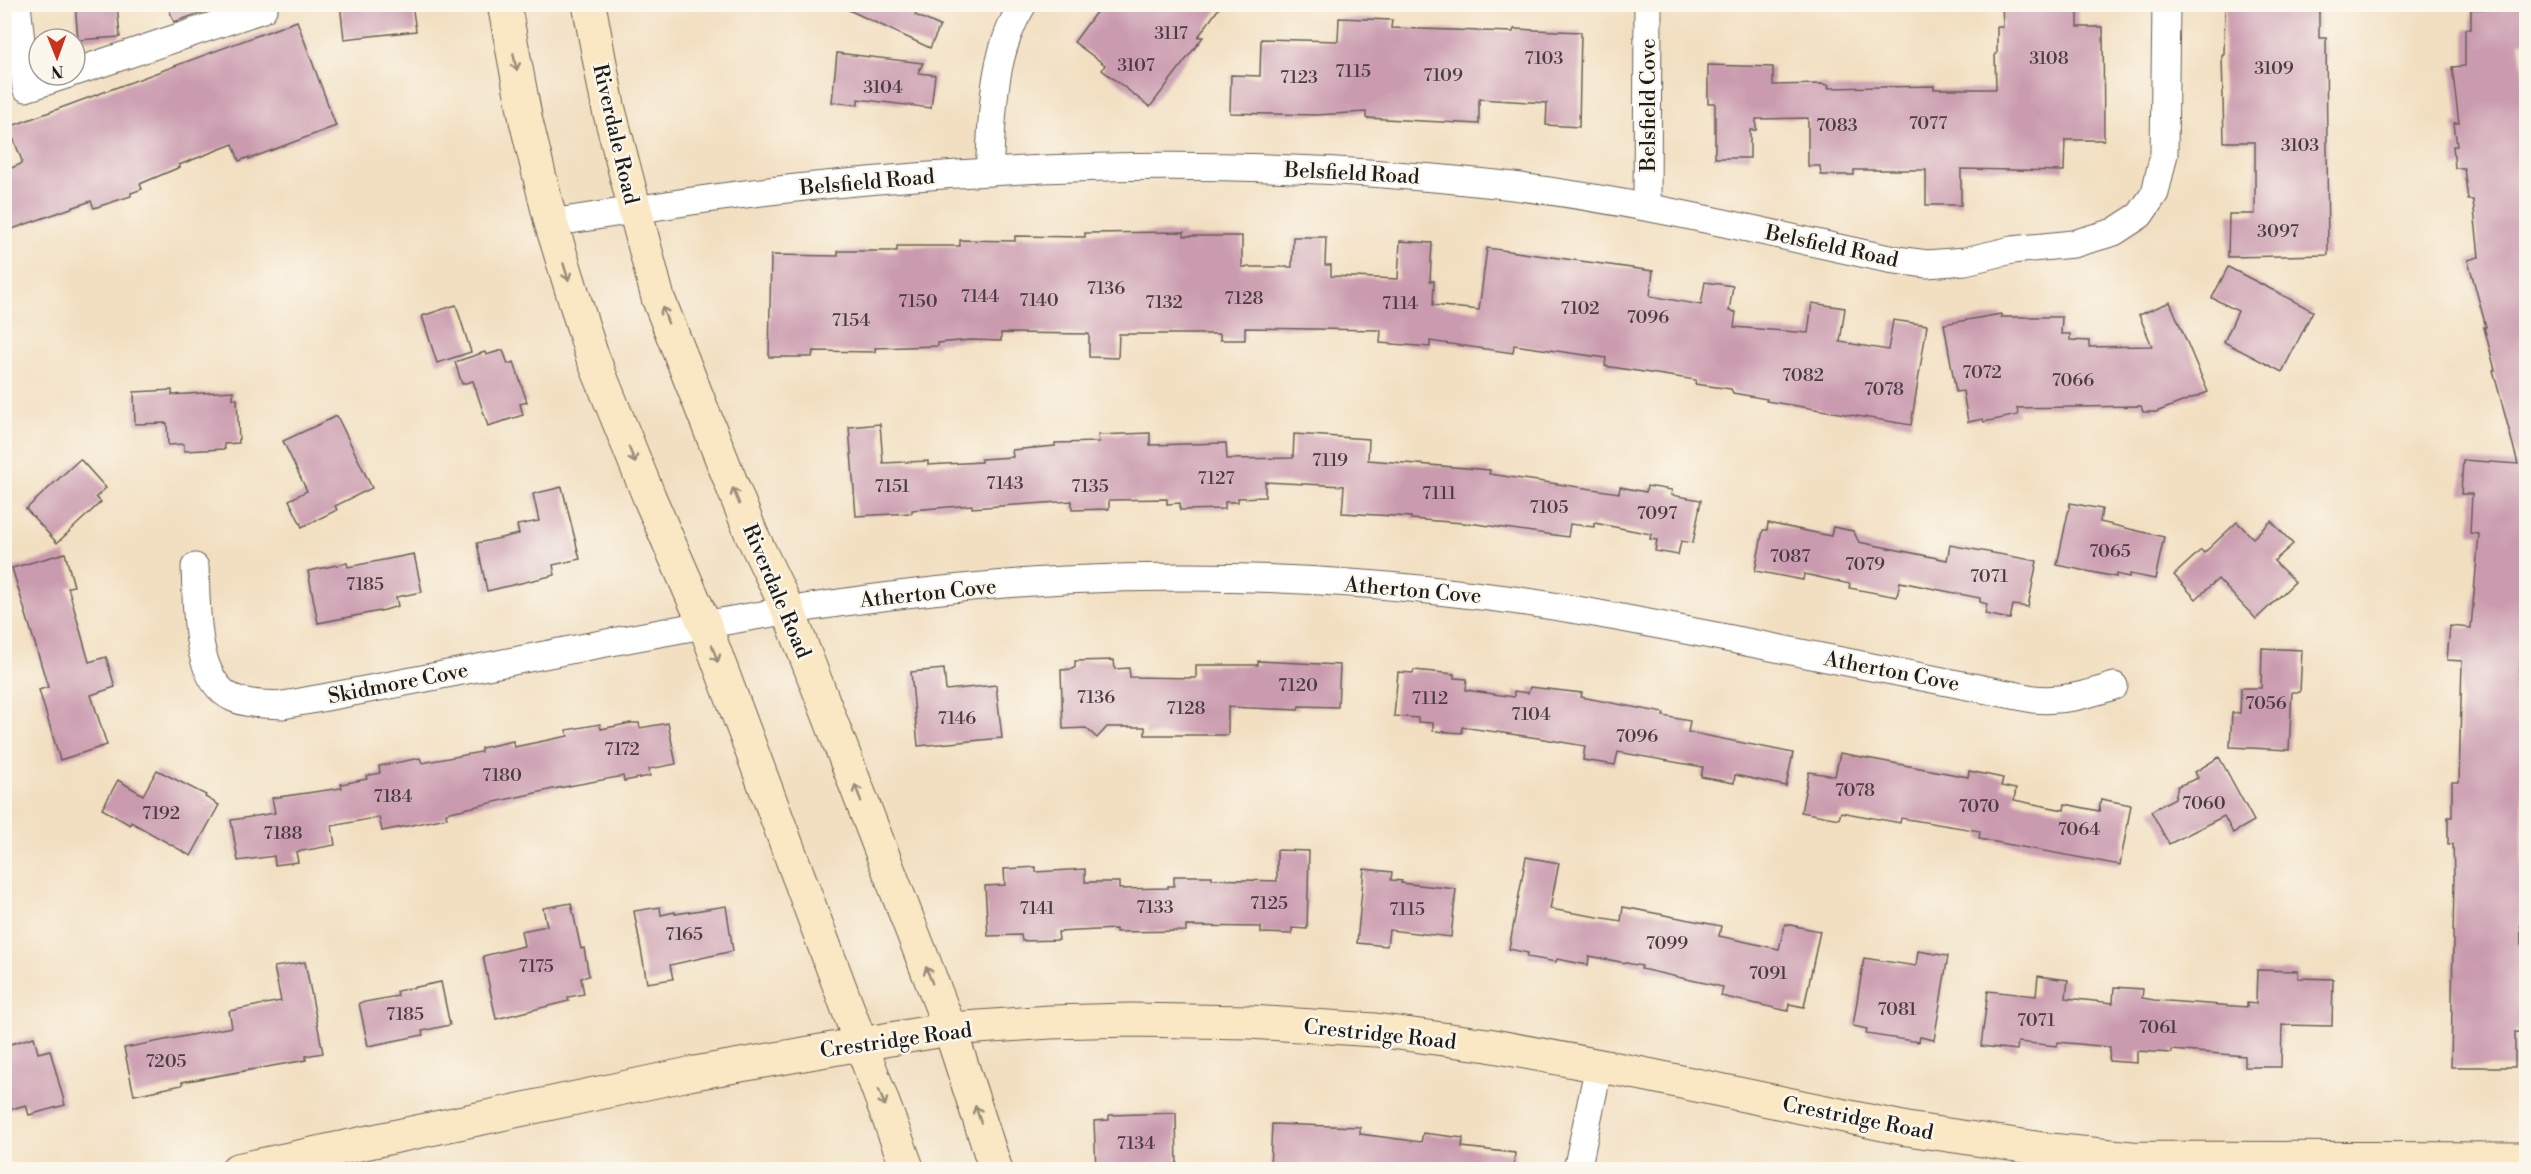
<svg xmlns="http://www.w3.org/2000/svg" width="2531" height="1174" viewBox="0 0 2531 1174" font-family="'Libre Bodoni',serif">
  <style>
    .building { fill: #ca9baf }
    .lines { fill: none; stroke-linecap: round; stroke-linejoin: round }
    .street-casing { stroke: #676056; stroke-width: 29 }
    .secondary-casing { stroke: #676056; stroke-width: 35 }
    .street { stroke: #fff; stroke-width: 27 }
    .secondary { stroke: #fae7c3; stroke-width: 33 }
    .oneway { stroke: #968c78 }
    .labels { text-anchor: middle; stroke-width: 5; stroke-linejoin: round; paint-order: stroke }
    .number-label { font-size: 18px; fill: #483c41 }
    .street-label { font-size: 21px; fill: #1c1c1c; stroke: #fbf7ec }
  </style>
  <rect width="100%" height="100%" fill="#fbf7ec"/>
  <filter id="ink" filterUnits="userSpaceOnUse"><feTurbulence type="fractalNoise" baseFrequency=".0167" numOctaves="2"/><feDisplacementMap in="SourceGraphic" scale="12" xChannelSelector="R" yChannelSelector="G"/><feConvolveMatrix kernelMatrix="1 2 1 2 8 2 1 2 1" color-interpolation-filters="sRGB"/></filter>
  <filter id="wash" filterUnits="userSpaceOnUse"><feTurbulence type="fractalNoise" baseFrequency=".008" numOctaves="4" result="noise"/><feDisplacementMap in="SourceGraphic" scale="24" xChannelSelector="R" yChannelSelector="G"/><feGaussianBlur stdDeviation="1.35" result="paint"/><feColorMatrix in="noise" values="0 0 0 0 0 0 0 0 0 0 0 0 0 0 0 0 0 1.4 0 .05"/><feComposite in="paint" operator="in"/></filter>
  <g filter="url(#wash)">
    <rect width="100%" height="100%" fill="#f2dfc1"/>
    <g id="blocks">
      <g class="building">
        <polygon points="75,4 117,4 120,37 78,40"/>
        <polygon points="167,4 227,4 174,22"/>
        <polygon points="340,4 412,4 416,31 344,39"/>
        <polygon points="836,4 921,4 915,15 940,26 930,48"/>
        <polygon points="1102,4 1222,4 1198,37 1203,37 1150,107 1102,70 1105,65 1074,42"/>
        <polygon points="2002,4 2078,4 2078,27 2103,27 2104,140 2065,140 2064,171 1961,169 1961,205 1926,205 1926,170 1854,170 1854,175 1821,175 1820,166 1808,166 1808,118 1756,119 1756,130 1750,130 1750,158 1715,158 1715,103 1708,103 1708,65 1773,67 1773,85 1821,84 1829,85 1828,88 1934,86 1934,89 1996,89 1995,54 1997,54 1997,27 2003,27"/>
        <polygon points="2225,4 2319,4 2319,38 2326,38 2328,255 2228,257 2229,214 2255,214 2255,142 2224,142 2222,55 2224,55"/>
        <polygon points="2482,4 2526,4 2526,42 2519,42 2526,95 2526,588 2519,682 2525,682 2526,749 2526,783 2523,783 2522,899 2520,899 2521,945 2523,946 2521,1032 2515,1032 2515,1067 2451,1067 2454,877 2453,844 2448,844 2448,817 2452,817 2452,782 2459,782 2462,661 2447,660 2450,626 2471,628 2479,534 2470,533 2472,494 2461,494 2463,460 2518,464 2493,370 2495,370 2484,327 2486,327 2468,260 2479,257 2473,200 2468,200 2464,168 2455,168 2453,146 2457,146 2454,123 2459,123 2452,67 2465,66 2465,29 2471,29 2471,9 2482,9"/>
        <polygon points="1339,18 1392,20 1391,28 1513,32 1514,29 1581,32 1579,127 1546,125 1547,103 1479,99 1479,124 1366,118 1366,112 1316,115 1230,113 1231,75 1260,76 1261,39 1338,41"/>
        <polygon points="297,21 336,126 249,159 249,157 239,161 233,144 179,165 180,167 140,184 142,189 131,193 131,196 94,208 91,201 4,232 4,171 21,164 22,161 9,127"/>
        <polygon points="837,53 923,63 918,73 935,75 931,108 858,99 858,105 832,102"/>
        <polygon points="1184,232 1184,236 1242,236 1242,267 1292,267 1293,237 1326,237 1325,265 1331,265 1331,276 1398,279 1400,241 1432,243 1430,281 1434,281 1433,305 1479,310 1487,248 1653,271 1650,296 1701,305 1705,282 1733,286 1729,311 1736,312 1734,327 1808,333 1812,303 1845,308 1840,342 1888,350 1893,320 1927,325 1911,425 1766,401 1767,399 1733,393 1731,389 1695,384 1696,380 1605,366 1606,358 1514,345 1513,353 1430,341 1430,347 1380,343 1381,330 1245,328 1245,340 1220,340 1220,334 1119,334 1118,358 1089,357 1089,334 1001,333 1001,341 970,340 938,343 938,346 875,348 875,352 813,351 812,357 769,357 771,255 838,256 838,251 897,251 897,246 960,246 960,240 1015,241 1015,236 1085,237 1085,233"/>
        <polygon points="2228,267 2313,311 2282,372 2224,342 2238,311 2212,298"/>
        <polygon points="2170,302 2208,392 2156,412 2143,412 2141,406 2017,408 2018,415 1984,422 1983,419 1968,422 1963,391 1956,392 1944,324 2001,314 2001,317 2062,317 2061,334 2070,334 2070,340 2089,341 2089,347 2152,346 2139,315"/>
        <polygon points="456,305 471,352 437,363 422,316"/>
        <polygon points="503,350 508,364 514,362 527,402 520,404 523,415 488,426 473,381 462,384 455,362 485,352 486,355"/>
        <polygon points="172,390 172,395 233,391 233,399 237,399 239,443 224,444 225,449 184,451 184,444 168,445 167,423 135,424 134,392"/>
        <polygon points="337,416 372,488 335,506 337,510 302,527 289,500 307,491 283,441"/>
        <polygon points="880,424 883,463 928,461 928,465 981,462 981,459 1013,457 1012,450 1055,446 1055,443 1099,442 1098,435 1150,433 1150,445 1226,443 1227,459 1293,458 1294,434 1369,439 1368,460 1490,470 1489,474 1619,493 1620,487 1646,492 1647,486 1672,490 1671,495 1701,500 1693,543 1681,541 1678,555 1655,551 1657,540 1650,539 1651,534 1594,523 1594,527 1570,524 1568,537 1476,524 1411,519 1411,517 1342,513 1344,486 1265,482 1265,497 1238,498 1238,502 1225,502 1225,509 1180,510 1180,503 1167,504 1167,499 1109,500 1109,509 1072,510 1072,501 972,508 972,505 912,510 912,513 856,516 849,427"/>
        <polygon points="80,459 106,488 96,497 101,502 57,543 26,509"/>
        <polygon points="562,487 580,559 553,565 555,575 487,591 477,543 519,534 517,525 539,521 533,494"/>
        <polygon points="2070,503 2102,509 2100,522 2164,537 2155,579 2130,574 2129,577 2116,574 2116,577 2057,565"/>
        <polygon points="2271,521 2293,544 2274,561 2295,582 2256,619 2218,579 2196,599 2174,575 2201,550 2204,553 2237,522 2253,538"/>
        <polygon points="1768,523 1831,536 1833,527 1853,531 1859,542 1947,560 1950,545 2037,561 2028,607 2013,605 2010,619 1985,614 1987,604 1980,602 1980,598 1900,582 1897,597 1849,588 1850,584 1804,574 1803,580 1755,571 1763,530 1767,530"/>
        <polygon points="65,553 74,586 68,587 89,662 106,657 115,687 91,695 107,745 60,760 39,690 48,687 12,568"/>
        <polygon points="414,554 422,592 396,597 398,606 385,610 318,623 308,571 347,563 348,567"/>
        <polygon points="2262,648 2302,650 2300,692 2292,692 2289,750 2230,747 2232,713 2240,713 2241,688 2261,688"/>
        <polygon points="1114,660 1115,669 1129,668 1130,677 1196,678 1196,665 1258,665 1258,661 1340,665 1338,707 1299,706 1298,710 1228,707 1228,735 1145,735 1145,727 1107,727 1097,738 1086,728 1063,729 1061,670 1072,669 1075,667 1075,661"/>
        <polygon points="944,669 946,690 996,685 1002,738 918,746 911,672"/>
        <polygon points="1414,670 1454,674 1454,678 1467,679 1466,690 1514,697 1514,691 1528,693 1530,687 1582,693 1581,697 1664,713 1663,716 1690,721 1688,732 1793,753 1786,786 1735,775 1734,783 1701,777 1703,767 1618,752 1615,765 1583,760 1585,746 1538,738 1462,727 1462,733 1433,731 1433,723 1418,722 1418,718 1394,716 1398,672 1413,673"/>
        <polygon points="631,723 639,723 640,728 668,723 676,764 649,769 650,776 624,781 623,776 553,789 446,813 447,818 382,831 379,817 332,826 335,845 296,852 298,862 275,865 274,856 238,861 231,820 275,813 272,798 342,788 341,784 367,779 366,776 380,773 379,766 420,758 422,763 481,752 481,748 513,741 514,747 568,736 566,730 600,724 601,729"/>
        <polygon points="1840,753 1968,777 1969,771 2003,778 2001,786 2016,789 2014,800 2064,810 2065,804 2099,811 2101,799 2131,805 2120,865 1979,839 1980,831 1901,818 1900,823 1841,812 1839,819 1801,812 1809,772 1835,776"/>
        <polygon points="2219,757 2254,821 2233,833 2224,816 2169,844 2151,811 2175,798 2178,786 2198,778 2195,772"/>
        <polygon points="157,770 206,795 205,797 219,805 191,856 131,822 130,825 102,809 118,780 143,795"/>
        <polygon points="1277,850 1309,851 1307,929 1292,928 1292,934 1261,933 1261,927 1186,926 1186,931 1116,932 1116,929 1058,932 1059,940 1022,941 1021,935 988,936 985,886 1005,885 1004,869 1036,867 1036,872 1085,869 1085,882 1119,882 1119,889 1168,888 1168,886 1174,886 1174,876 1212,876 1212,879 1277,881"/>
        <polygon points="1526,857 1559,863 1550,909 1621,921 1623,907 1721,926 1719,936 1779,949 1785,924 1820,931 1804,1007 1789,1004 1788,1011 1721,996 1723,987 1641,969 1642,966 1589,956 1588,965 1557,959 1556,962 1527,957 1528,953 1509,949"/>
        <polygon points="1364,869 1392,872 1391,880 1402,881 1401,883 1456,889 1451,937 1389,930 1387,946 1357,943"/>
        <polygon points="571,903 581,949 584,948 589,976 581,978 584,994 568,997 569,1001 496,1019 483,956 524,946 521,931 547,926 543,908"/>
        <polygon points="726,906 733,951 670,965 673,979 647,983 634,911 660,907 661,915 675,912 675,914"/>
        <polygon points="1918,951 1948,956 1934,1040 1920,1037 1919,1042 1866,1034 1867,1029 1853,1026 1864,958 1916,966"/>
        <polygon points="305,962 323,1053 306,1056 306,1060 182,1082 182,1085 134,1095 124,1048 232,1027 229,1011 281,1001 274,967"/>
        <polygon points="2257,970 2298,971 2298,978 2333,979 2332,1026 2282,1025 2281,1067 2245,1067 2245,1056 2172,1050 2172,1053 2137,1051 2137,1063 2109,1061 2110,1047 2058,1042 2057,1046 2018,1042 2017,1050 1981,1046 1988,991 2036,996 2038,976 2068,980 2066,998 2113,1003 2114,987 2143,989 2142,998 2154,1000 2247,1007 2247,1003 2256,1004"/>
        <polygon points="441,982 450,1025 422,1031 423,1035 368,1046 359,1003 398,996 397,991"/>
        <polygon points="34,1037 38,1053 50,1050 65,1105 29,1115 26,1105 4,1111 4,1046"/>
        <polygon points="1176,1113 1177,1170 1096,1170 1094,1121 1109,1120 1109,1115"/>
        <polygon points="1272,1124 1360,1127 1360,1134 1421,1142 1423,1133 1463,1138 1462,1147 1515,1153 1514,1170 1270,1168"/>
      </g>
    </g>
  </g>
  <g filter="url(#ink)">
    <use href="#blocks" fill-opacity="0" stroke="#676056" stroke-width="1.5"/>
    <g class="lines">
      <defs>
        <g id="street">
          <polyline points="17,4 26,88 66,75"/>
          <polyline points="75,72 263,9 265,4"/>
          <path d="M989 172C993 114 991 55 1023 4"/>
          <polyline points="1647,206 1648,4"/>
          <path d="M551 223C598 216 645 208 692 201 790 187 890 178 989 172 1158 161 1328 166 1496 184 1629 199 1758 231 1889 259L1927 264 1965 261 2012 250 2073 244 2114 232 2140 215 2155 193 2164 154 2166 4"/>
          <path d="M195 567C197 604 193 680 233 698 249 705 266 704 283 705 543 659 800 594 1064 580 1200 573 1338 578 1473 595 1561 605 1649 623 1736 640 1835 660 1934 679 2033 699 2062 702 2086 695 2114 686"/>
          <polyline points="1577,1170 1599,1065"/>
        </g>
        <g id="secondary">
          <polyline points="504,4 526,121 551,223 591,353 650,499 704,623 908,1170"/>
          <polyline points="589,4 608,106 658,298 751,533 788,610 950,1029 996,1170"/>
          <polyline points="237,1170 689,1074 861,1044 950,1029 1050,1022 1131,1020 1250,1022 1375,1030 1488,1045 1643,1074 1907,1129 2050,1150 2132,1158 2526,1159"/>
        </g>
      </defs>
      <use href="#street" class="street-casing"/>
      <use href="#secondary" class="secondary-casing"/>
      <use href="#street" class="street"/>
      <use href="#secondary" class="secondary"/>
    </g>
    <defs><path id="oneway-shaft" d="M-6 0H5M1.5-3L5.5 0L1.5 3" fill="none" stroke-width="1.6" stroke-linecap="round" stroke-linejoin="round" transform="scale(1.5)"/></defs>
    <g class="oneway">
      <use href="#oneway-shaft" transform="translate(515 62) rotate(79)"/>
      <use href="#oneway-shaft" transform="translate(566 272) rotate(73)"/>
      <use href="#oneway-shaft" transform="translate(665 315) rotate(-110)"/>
      <use href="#oneway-shaft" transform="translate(632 455) rotate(68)"/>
      <use href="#oneway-shaft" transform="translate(736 496) rotate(-112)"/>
      <use href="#oneway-shaft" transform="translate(715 654) rotate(70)"/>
      <use href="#oneway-shaft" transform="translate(858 793) rotate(-111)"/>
      <use href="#oneway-shaft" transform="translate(929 975) rotate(-111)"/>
      <use href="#oneway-shaft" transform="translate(882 1098) rotate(69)"/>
      <use href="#oneway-shaft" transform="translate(978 1114) rotate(-108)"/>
    </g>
  </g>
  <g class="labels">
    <g class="number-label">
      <text x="1171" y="39">3117</text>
      <text x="1544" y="64">7103</text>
      <text x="2049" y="64">3108</text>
      <text x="1136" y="71">3107</text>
      <text x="2274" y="74">3109</text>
      <text x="1353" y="77">7115</text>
      <text x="1443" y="81">7109</text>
      <text x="1299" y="83">7123</text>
      <text x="883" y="93">3104</text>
      <text x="1928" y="129">7077</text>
      <text x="1837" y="131">7083</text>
      <text x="2300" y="151">3103</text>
      <text x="2278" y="237">3097</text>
      <text x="1106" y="294">7136</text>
      <text x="980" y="302">7144</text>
      <text x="1244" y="304">7128</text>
      <text x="1039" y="306">7140</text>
      <text x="918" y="307">7150</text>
      <text x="1164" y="308">7132</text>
      <text x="1400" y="309">7114</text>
      <text x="1580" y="314">7102</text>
      <text x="1648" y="323">7096</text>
      <text x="851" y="326">7154</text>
      <text x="1982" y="378">7072</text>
      <text x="1803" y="381">7082</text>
      <text x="2073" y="386">7066</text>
      <text x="1884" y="395">7078</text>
      <text x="1330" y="466">7119</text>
      <text x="1216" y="484">7127</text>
      <text x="1005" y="489">7143</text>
      <text x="892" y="492">7151</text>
      <text x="1090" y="492">7135</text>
      <text x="1439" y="499">7111</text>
      <text x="1549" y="513">7105</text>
      <text x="1657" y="519">7097</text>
      <text x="2110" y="557">7065</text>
      <text x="1790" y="562">7087</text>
      <text x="1865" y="570">7079</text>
      <text x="1989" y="582">7071</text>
      <text x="365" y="590">7185</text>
      <text x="1298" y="691">7120</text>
      <text x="1096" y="703">7136</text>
      <text x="1430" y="704">7112</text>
      <text x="2266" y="709">7056</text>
      <text x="1186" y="714">7128</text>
      <text x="1531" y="720">7104</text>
      <text x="957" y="724">7146</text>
      <text x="1637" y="742">7096</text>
      <text x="622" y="755">7172</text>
      <text x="502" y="781">7180</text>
      <text x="1855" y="796">7078</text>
      <text x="393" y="802">7184</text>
      <text x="2204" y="809">7060</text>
      <text x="1979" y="812">7070</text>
      <text x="161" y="819">7192</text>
      <text x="2079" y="835">7064</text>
      <text x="283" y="839">7188</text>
      <text x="1269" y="909">7125</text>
      <text x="1155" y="913">7133</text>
      <text x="1037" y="914">7141</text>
      <text x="1407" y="915">7115</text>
      <text x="684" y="940">7165</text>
      <text x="1667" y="949">7099</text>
      <text x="536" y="972">7175</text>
      <text x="1768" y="979">7091</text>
      <text x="1897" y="1015">7081</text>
      <text x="405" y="1020">7185</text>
      <text x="2036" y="1026">7071</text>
      <text x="2158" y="1033">7061</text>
      <text x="166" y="1067">7205</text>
      <text x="1136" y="1149">7134</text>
    </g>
    <g class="street-label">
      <text transform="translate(1648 105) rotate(-90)" y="7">Belsfield Cove</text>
      <text transform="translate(616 134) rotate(77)" y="7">Riverdale Road</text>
      <text transform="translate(1352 173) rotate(3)" y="7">Belsfield Road</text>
      <text transform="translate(867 182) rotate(-5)" y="7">Belsfield Road</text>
      <text transform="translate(1832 246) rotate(12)" y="7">Belsfield Road</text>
      <text transform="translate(1413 590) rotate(5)" y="7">Atherton Cove</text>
      <text transform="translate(777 591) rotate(67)" y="7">Riverdale Road</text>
      <text transform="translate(928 593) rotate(-6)" y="7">Atherton Cove</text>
      <text transform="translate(1892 671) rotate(11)" y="7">Atherton Cove</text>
      <text transform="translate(398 683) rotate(-11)" y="7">Skidmore Cove</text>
      <text transform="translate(1380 1034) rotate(6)" y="7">Crestridge Road</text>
      <text transform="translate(896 1040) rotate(-8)" y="7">Crestridge Road</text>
      <text transform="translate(1858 1118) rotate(11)" y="7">Crestridge Road</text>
    </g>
  </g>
  <rect width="2531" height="1174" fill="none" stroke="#fbf7ec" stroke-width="24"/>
  <g transform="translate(57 57) rotate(179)"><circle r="28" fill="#fbf7ec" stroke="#a29f99" stroke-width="1.5"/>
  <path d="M0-4.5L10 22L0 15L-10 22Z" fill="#c8321e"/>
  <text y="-9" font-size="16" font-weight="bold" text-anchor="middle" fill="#1c1c1c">N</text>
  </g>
</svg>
